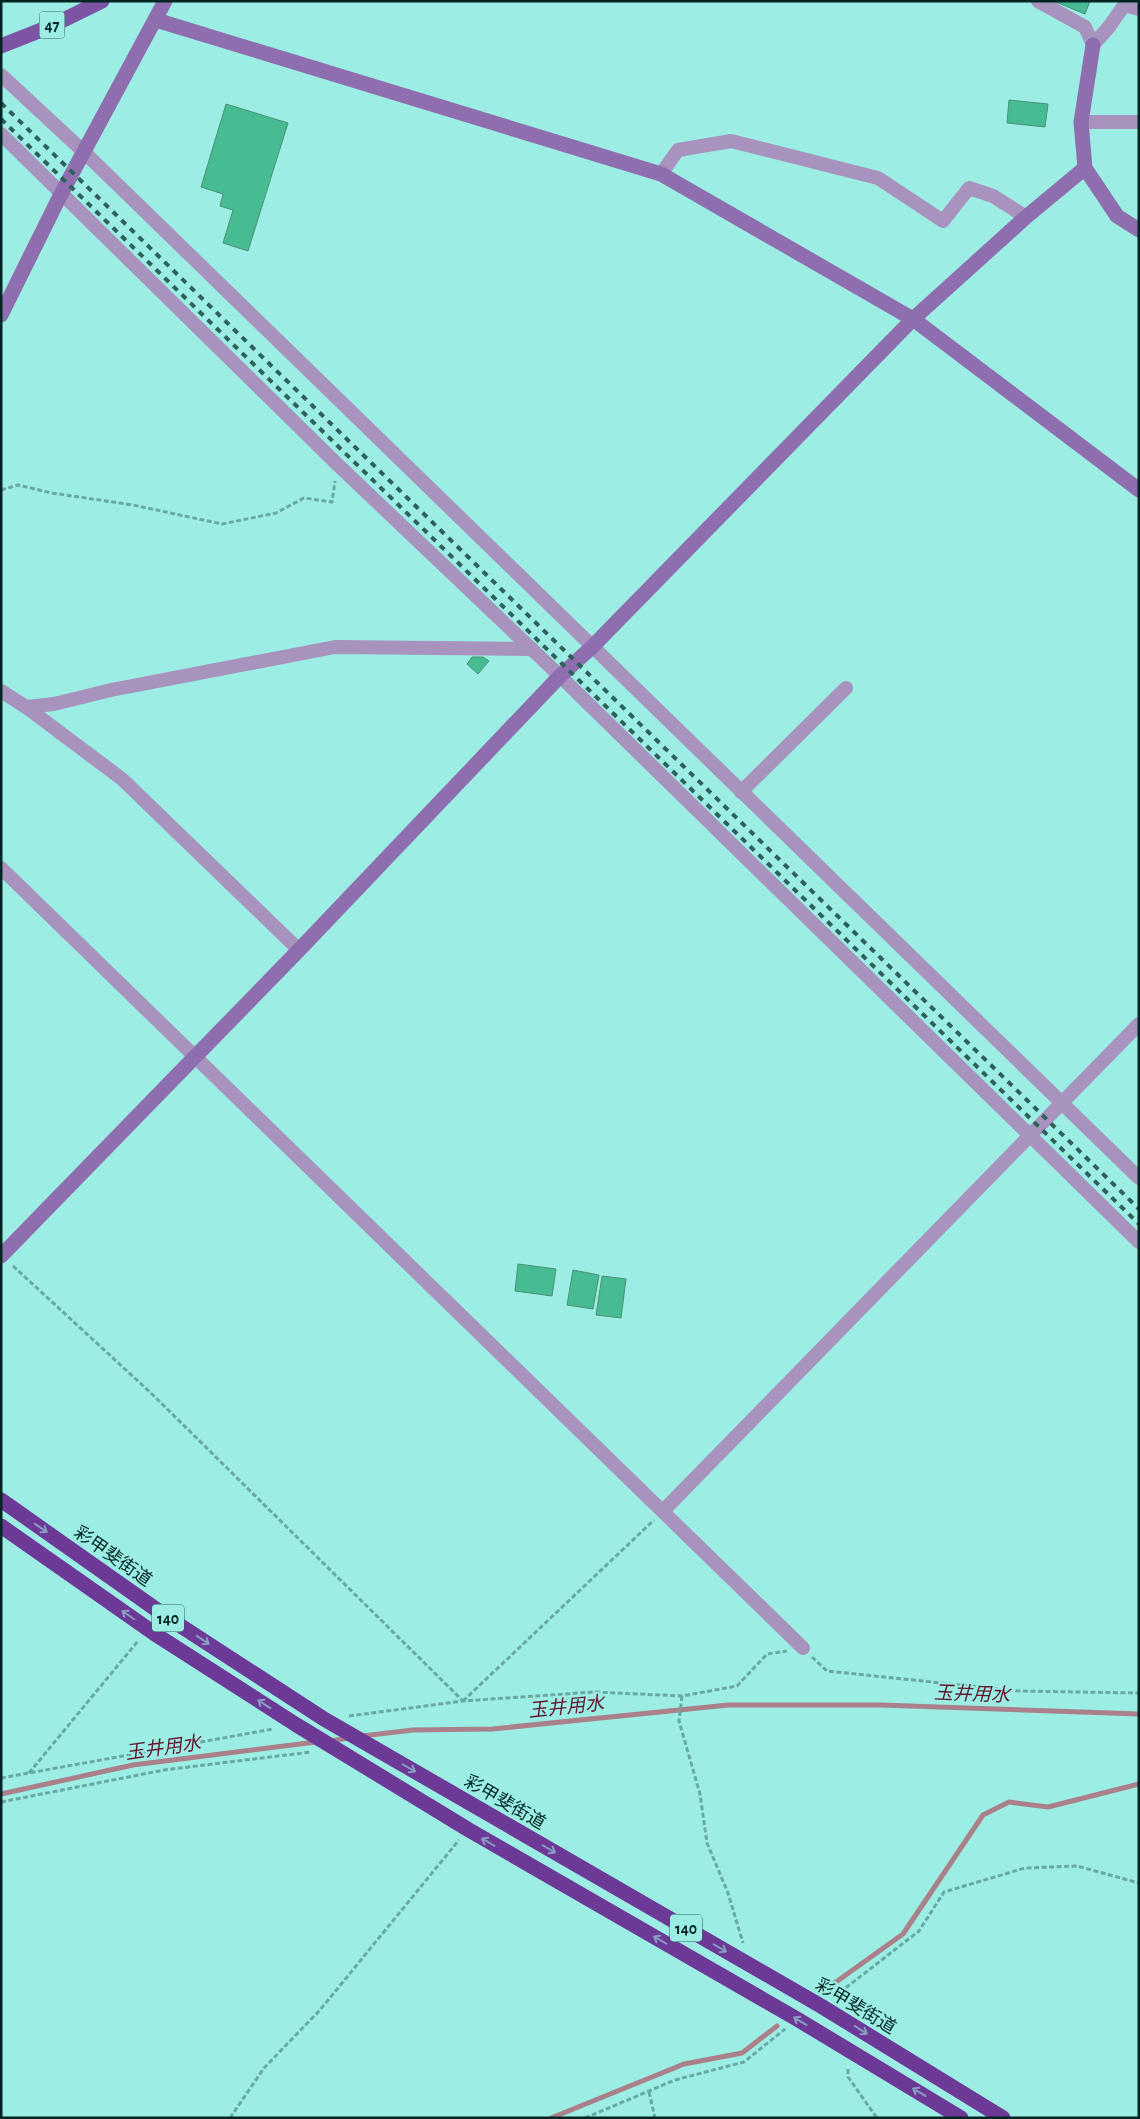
<svg xmlns="http://www.w3.org/2000/svg" width="1140" height="2119" viewBox="0 0 1140 2119" font-family="'Alegreya Sans','Noto Sans JP',sans-serif">
  <style>
    .lines { fill: none; stroke-linecap: round; stroke-linejoin: round }
    .stream { stroke: #aa808a; stroke-width: 5 }
    .building { fill: #47bc93; stroke: #4a8f75 }
    .path { stroke: #68aaa3; stroke-width: 3; stroke-dasharray: 5 2.5; stroke-linecap: butt }
    .street { stroke: #a893bf; stroke-width: 14 }
    .secondary { stroke: #8f6eaf; stroke-width: 15 }
    .primary { stroke: #7d53a3; stroke-width: 15 }
    .highway { stroke: #6d3997; stroke-width: 15 }
    .rail { stroke: #2f615c; stroke-width: 4; stroke-dasharray: 6 6; stroke-linecap: butt }
    .oneway { stroke: #879dc2 }
    .labels { text-anchor: middle; stroke-width: 4; stroke-linejoin: round; paint-order: stroke }
    .shield { fill: #9ceee5; stroke: #30615c; stroke-width: 1 }
    .shield-label { font-size: 16px; font-weight: bold; fill: #012522 }
    .street-label { font-size: 18px; fill: #012522; stroke: #9ceee5 }
    .water-label { font-size: 19px; font-style: italic; fill: #61162d; stroke: #9ceee5 }
  </style>
  <rect width="100%" height="100%" fill="#9ceee5"/>
  <g class="lines">
    <g class="stream">
      <polyline points="362,1736 413,1730 492,1729 728,1705 881,1705 1139,1714"/>
      <polyline points="330,1741 348,1738"/>
      <polyline points="1,1794 133,1765 316,1742"/>
      <polyline points="829,1987 903,1934 983,1815 1009,1802 1048,1807 1139,1784"/>
      <polyline points="551,2118 684,2064 742,2053 777,2026"/>
    </g>
  </g>
  <g class="building">
    <polygon points="1053,1 1090,1 1085,14"/>
    <polygon points="1009,100 1048,104 1045,127 1007,123"/>
    <polygon points="226,104 288,123 248,251 223,243 233,210 220,206 223,194 201,187"/>
    <polygon points="472,657 483,657 489,661 478,674 467,664"/>
    <polygon points="518,1264 556,1269 552,1296 515,1291"/>
    <polygon points="573,1270 599,1275 593,1309 567,1305"/>
    <polygon points="602,1276 626,1279 621,1318 596,1315"/>
  </g>
  <g class="lines">
    <g class="path">
      <polyline points="1,490 18,485 52,493 133,505 222,524 276,513 304,498 332,502 335,481"/>
      <polyline points="13,1266 152,1394 463,1701"/>
      <polyline points="812,1657 827,1671 1018,1691 1139,1693"/>
      <polyline points="682,1696 679,1721 700,1794 707,1843 728,1893 743,1943"/>
      <polyline points="463,1701 654,1520"/>
      <polyline points="349,1716 463,1701 594,1692 682,1696 737,1686 767,1654 787,1651"/>
      <polyline points="29,1773 138,1641"/>
      <polyline points="1,1778 273,1729"/>
      <polyline points="1,1802 164,1770 311,1752"/>
      <polyline points="834,1997 919,1931 944,1892 1025,1868 1077,1866 1139,1883"/>
      <polyline points="848,2069 848,2077 877,2118"/>
      <polyline points="649,2092 655,2118"/>
      <polyline points="230,2118 264,2068 320,2010 459,1840"/>
      <polyline points="585,2118 675,2080 744,2062 785,2029"/>
    </g>
    <g class="street">
      <polyline points="1038,1 1085,27 1093,45 1109,27 1127,1"/>
      <polyline points="1124,5 1139,9"/>
      <polyline points="1,75 84,152 1139,1178"/>
      <polyline points="1081,122 1139,122"/>
      <polyline points="1,134 337,464 560,676 1139,1242"/>
      <polyline points="661,174 678,150 731,141 878,178 943,221 969,188 993,196 1026,217"/>
      <polyline points="1,691 26,707 122,779 299,950"/>
      <polyline points="26,707 54,704 111,690 335,647 532,649"/>
      <polyline points="741,792 846,688"/>
      <polyline points="1,868 803,1648"/>
      <polyline points="663,1511 1139,1024"/>
    </g>
    <g class="secondary">
      <polyline points="156,20 661,174 913,319 1139,490"/>
      <polyline points="1093,45 1081,122 1085,168 1117,216 1139,230"/>
      <polyline points="1,315 61,194 165,1"/>
      <polyline points="1,1256 299,950 560,676 592,647 913,319 1026,217 1085,168"/>
    </g>
    <polyline class="primary" points="1,46 49,27 102,1"/>
    <g class="highway">
      <polyline points="1,1500 167,1617 324,1719 821,2006 1003,2118"/>
      <polyline points="1,1526 158,1636 295,1724 469,1830 797,2019 961,2118"/>
    </g>
    <g class="rail">
      <polyline points="1,103 1139,1209"/>
      <polyline points="1,119 1139,1224"/>
    </g>
  </g>
  <defs><path id="oneway-shaft" d="M-6 0H5M1.5-3L5.5 0L1.5 3" fill="none" stroke-width="1.6" stroke-linecap="round" stroke-linejoin="round" transform="scale(1.25)"/></defs>
  <g class="oneway">
    <use href="#oneway-shaft" transform="translate(41 1528) rotate(35)"/>
    <use href="#oneway-shaft" transform="translate(128 1615) rotate(-145)"/>
    <use href="#oneway-shaft" transform="translate(203 1640) rotate(33)"/>
    <use href="#oneway-shaft" transform="translate(264 1704) rotate(-147)"/>
    <use href="#oneway-shaft" transform="translate(409 1768) rotate(30)"/>
    <use href="#oneway-shaft" transform="translate(488 1842) rotate(-150)"/>
    <use href="#oneway-shaft" transform="translate(549 1849) rotate(30)"/>
    <use href="#oneway-shaft" transform="translate(660 1940) rotate(-150)"/>
    <use href="#oneway-shaft" transform="translate(720 1948) rotate(30)"/>
    <use href="#oneway-shaft" transform="translate(800 2021) rotate(-149)"/>
    <use href="#oneway-shaft" transform="translate(861 2030) rotate(32)"/>
    <use href="#oneway-shaft" transform="translate(919 2092) rotate(-149)"/>
  </g>
  <g class="labels">
    <g class="shield">
      <rect x="39.5" y="11.5" width="25" height="27" rx="4"/>
      <rect x="152" y="1604.5" width="32" height="27" rx="4"/>
      <rect x="670" y="1914.5" width="32" height="27" rx="4"/>
    </g>
    <g class="shield-label">
      <text x="52" y="31">47</text>
      <text x="168" y="1624">140</text>
      <text x="686" y="1934">140</text>
    </g>
    <g class="street-label">
      <text transform="translate(113 1556) rotate(35)" y="6">彩甲斐街道</text>
      <text transform="translate(505 1802) rotate(30)" y="6">彩甲斐街道</text>
      <text transform="translate(856 2006) rotate(31)" y="6">彩甲斐街道</text>
    </g>
    <g class="water-label">
      <text transform="translate(972 1693) rotate(2)" y="7">玉井用水</text>
      <text transform="translate(566 1706) rotate(-6)" y="7">玉井用水</text>
      <text transform="translate(163 1747) rotate(-8)" y="7">玉井用水</text>
    </g>
  </g>
  <rect width="1140" height="2119" fill="none" stroke="#012522" stroke-width="5"/>
</svg>
